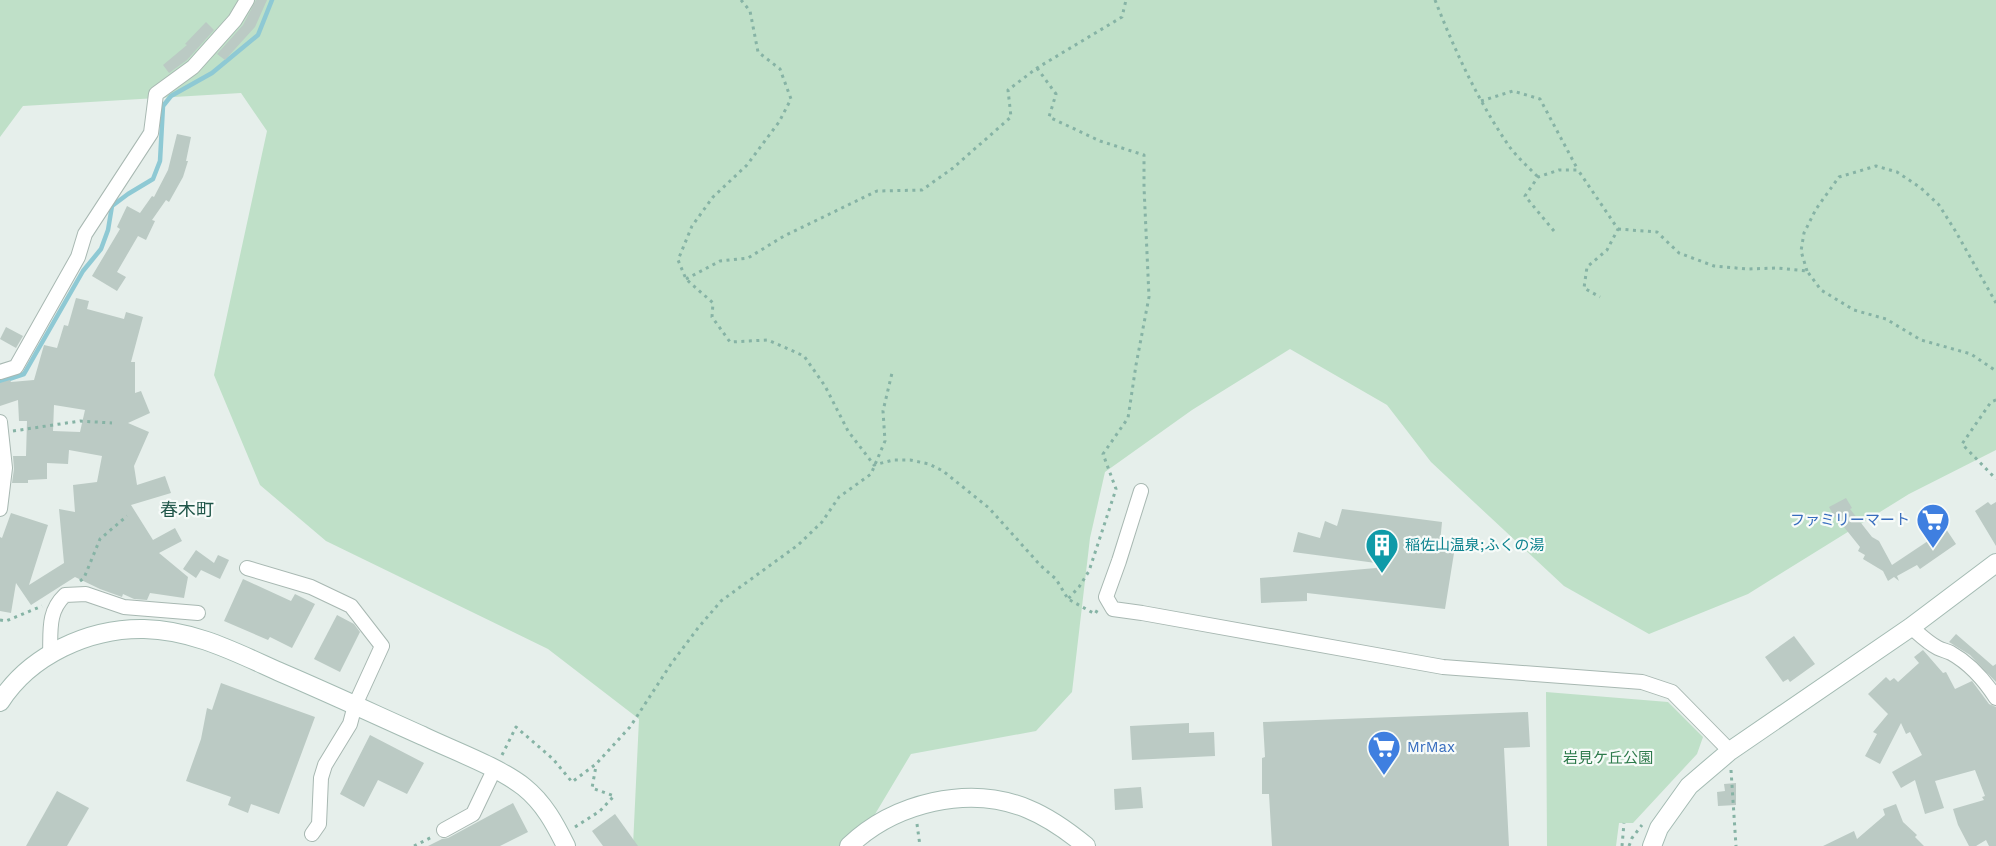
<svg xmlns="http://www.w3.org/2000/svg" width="1996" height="846" viewBox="0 0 1996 846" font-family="'Work Sans','Noto Sans JP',sans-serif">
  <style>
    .green { fill: #bfe0c8 }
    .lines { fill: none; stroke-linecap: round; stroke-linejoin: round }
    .stream { stroke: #8ec9d4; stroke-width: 4.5 }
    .building { fill: #bbcac4; fill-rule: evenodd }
    .street-casing { stroke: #a8b8b2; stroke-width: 16 }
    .secondary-casing { stroke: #a4bbb3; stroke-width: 20 }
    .path { stroke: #86b3a5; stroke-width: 3; stroke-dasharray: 3 4.5; stroke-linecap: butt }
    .street { stroke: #fff; stroke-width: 14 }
    .secondary { stroke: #fff; stroke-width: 18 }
    .labels { text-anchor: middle; stroke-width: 4.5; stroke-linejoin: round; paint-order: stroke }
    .shop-label { font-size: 15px; fill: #366cbe; stroke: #f7fbf9; text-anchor: end }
    .culture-label { font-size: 15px; fill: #0d838f; stroke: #f7fbf9; text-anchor: start }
    .park-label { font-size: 15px; fill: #2d7a4b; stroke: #f7fbf9 }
    .quarter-label { font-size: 18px; fill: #1f5548; stroke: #f7fbf9 }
  </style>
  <rect width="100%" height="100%" fill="#e6efeb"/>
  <g class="green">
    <polygon points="0,0 1996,0 1996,450 1909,494 1748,594 1649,634 1564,586 1431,462 1387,405 1290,349 1192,410 1105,472 1090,538 1072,692 1036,731 911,754 856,846 633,846 639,719 548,649 326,541 260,485 214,375 267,131 241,93 23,106 0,137"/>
    <polygon points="1546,692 1668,702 1703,737 1697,754 1633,823 1619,823 1616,846 1547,846"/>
  </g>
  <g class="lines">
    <polyline class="stream" points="0,382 24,374 83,271 101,249 108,230 112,206 128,194 153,179 160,161 163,106 171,96 212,73 258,35 272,0"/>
  </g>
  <g class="building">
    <polygon points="256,0 267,0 255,27 225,60 217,54 243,25"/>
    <polygon points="206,22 214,30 187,60 169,73 163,65 187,45 185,44"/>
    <polygon points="177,134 191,137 186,161 188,161 183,177 169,202 166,200 152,220 155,221 146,240 138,236 117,272 126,277 117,291 92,276 120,229 117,227 127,206 140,213 152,196 154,197 168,170"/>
    <path d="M76 298 89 301 87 309 124 319 126 312 143 317 131 362H135V393L141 391 150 413 128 423 149 432 134 466 137 485 165 476 171 493 131 505 153 540 175 528 182 541 159 553 188 577 184 598 150 593 147 600 134 599 123 594 122 597 100 589 75 577 31 605 16 583 11 613 0 611V537L2 538 11 513 48 525 29 585 64 563 59 509 75 512 73 485 97 482 102 456 69 450 68 464 47 463V479L28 480V483H12L14 469 13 456H26L27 421H19L18 400 0 406V383L10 380 11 382 34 380 44 345 57 348 64 325 68 326ZM54 405 85 410 80 432 53 431Z"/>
    <polygon points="6,327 23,336 16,348 0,339"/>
    <polygon points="1846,498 1852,508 1850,509 1872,537 1879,541 1892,565 1946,529 1956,544 1920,569 1917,565 1897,576 1899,581 1894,577 1888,581 1883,571 1863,559 1865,555 1858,551 1860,547 1836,517 1835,518 1829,507"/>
    <polygon points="1988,502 1991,505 1996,502 1996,546 1975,511"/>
    <polygon points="1342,509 1442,522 1440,543 1455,547 1445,609 1307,593 1307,601 1261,603 1260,578 1376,568 1376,563 1293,552 1298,532 1320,538 1325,521 1337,526"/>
    <polygon points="196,550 214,563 218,555 229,560 220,579 201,570 196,578 183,569"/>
    <polygon points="243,579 291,601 295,594 315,604 292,648 270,637 268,640 224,621"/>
    <polygon points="337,615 354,624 360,632 340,672 314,659"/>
    <polygon points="1956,634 1993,666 1996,664 1996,682 1970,655 1949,642"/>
    <polygon points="1794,636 1815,664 1790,682 1788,679 1783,682 1765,657"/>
    <polygon points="1923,650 1943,673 1946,672 1955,689 1972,681 1989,704 1996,707 1996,846 1989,846 1986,840 1976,846 1969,846 1958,825 1953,809 1984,800 1982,797 1985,796 1975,770 1935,781 1944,808 1925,814 1915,780 1901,788 1892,772 1922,755 1910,732 1906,734 1901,723 1880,764 1865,756 1877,734 1873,732 1888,714 1868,694 1886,677 1890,681 1894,678 1898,682 1919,663 1914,657"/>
    <polygon points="221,683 315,717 279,814 251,804 248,813 228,805 231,797 186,781 201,739 207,708 212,710"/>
    <polygon points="1528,712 1530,747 1504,748 1509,846 1272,846 1269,794 1262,794 1262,758 1265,757 1263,722"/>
    <polygon points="1189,723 1189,733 1214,732 1215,756 1132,760 1130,726"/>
    <polygon points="370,735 424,763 407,794 378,780 364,807 340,794"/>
    <polygon points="1736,783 1736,805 1718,806 1717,792 1725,791 1724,784"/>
    <polygon points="1141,787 1143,808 1115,810 1114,789"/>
    <polygon points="57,791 89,808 67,846 26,846"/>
    <polygon points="513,803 528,832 500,846 428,846 442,839 448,838"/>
    <polygon points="1896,804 1903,822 1917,835 1915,837 1924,846 1823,846 1854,831 1857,839 1885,815 1883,809"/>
    <polygon points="615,814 638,846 603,846 592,831"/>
  </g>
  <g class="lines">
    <defs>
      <g id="street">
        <polyline points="0,372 16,367 78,257 85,234 151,133 156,94 193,67 235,20 247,0"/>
        <polyline points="0,422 5,468 0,509"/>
        <polyline points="1141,491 1119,561 1106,597 1113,609 1142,613 1443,667 1642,682 1672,692 1730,751"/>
        <polyline points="247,568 311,587 351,606 382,646 355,705 350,724 325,765 321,778 319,824 312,834"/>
        <path d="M1911 627C1919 634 1928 643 1938 648 1942 650 1947 651 1951 653 1969 663 1985 681 1996 698"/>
        <path d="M50 655C51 632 47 612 65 595L86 594 124 607 198 613"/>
        <polyline points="444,830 473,814 494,770"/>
      </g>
      <g id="secondary">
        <path d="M0 702C30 655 89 628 144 629 194 630 237 653 282 673 329 693 376 715 423 736 452 750 499 767 524 787 544 803 555 824 566 846"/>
        <path d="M849 846C894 803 969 784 1028 809 1050 818 1069 832 1086 846"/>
        <polyline points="1652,846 1659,828 1689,786 1730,751 1911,627 1996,563"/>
      </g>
    </defs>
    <use href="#street" class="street-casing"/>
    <use href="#secondary" class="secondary-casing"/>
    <g class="path">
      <polyline points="741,0 750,11 758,52 780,69 791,99 779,122 747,165 713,197 692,226 678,260 686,279 713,303 712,317 730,342 768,340 804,356 825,386 848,431 874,465 893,460 910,460 929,464 943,471 989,508 1041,566 1056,579 1068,599 1095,614 1098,609"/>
      <path d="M1435 0C1455 51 1478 101 1509 146 1517 157 1528 167 1538 177"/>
      <polyline points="1037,68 1056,94 1049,117 1100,141 1144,155 1144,187 1149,297 1136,365 1128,418 1103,454 1116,489 1089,571 1079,587 1068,599"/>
      <polyline points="1481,101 1513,91 1540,99 1578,170"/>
      <polyline points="1618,229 1657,232 1679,253 1714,266 1747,269 1777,268 1807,271 1821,290 1854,310 1886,319 1921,340 1971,354 1996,371"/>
      <polyline points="1554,231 1525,196 1538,177 1559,170 1578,170 1618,229 1607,250 1587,267 1584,288 1600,297"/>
      <polyline points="1807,271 1801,251 1804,233 1816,209 1839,177 1876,166 1897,172 1921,188 1939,205 1956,232 1996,303"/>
      <polyline points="686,279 720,261 748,258 784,236 877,191 922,190 953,168 1011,117 1008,90 1037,68 1122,17 1126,0"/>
      <polyline points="1996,400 1991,402 1962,444 1996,479"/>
      <polyline points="13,431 80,421 112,423"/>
      <polyline points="80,581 84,578 100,539 127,516"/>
      <polyline points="0,620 6,621 42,606"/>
      <polyline points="502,755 516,727 553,759 572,782 596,764 630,727 671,664 698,628 721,601 798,545 822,522 839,497 871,474 885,441 883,411 892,373"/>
      <polyline points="1731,770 1736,846"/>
      <polyline points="917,824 920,846"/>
      <polyline points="575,827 600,811 614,796 592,788 596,766"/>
      <polyline points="414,846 432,837"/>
      <polyline points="1622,846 1624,823"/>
      <polyline points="1629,846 1632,838 1642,825"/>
    </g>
    <use href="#street" class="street"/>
    <use href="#secondary" class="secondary"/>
  </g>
  <defs>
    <symbol id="supermarket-pin" viewBox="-11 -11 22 30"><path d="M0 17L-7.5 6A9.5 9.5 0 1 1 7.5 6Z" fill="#3f7fe0" stroke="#f7fbf9"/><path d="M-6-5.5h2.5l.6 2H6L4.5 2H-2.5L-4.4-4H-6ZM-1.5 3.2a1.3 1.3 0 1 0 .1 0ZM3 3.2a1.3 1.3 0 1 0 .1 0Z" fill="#fff"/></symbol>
    <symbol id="building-pin" viewBox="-11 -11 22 30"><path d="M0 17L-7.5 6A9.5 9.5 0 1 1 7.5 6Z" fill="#0f9aa8" stroke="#f7fbf9"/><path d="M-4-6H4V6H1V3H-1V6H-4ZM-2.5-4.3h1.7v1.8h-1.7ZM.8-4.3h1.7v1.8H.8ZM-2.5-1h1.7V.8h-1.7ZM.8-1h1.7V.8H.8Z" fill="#fff"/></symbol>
  </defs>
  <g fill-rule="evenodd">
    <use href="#supermarket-pin" x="1914" y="501" width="38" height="52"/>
    <use href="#building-pin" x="1363" y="526" width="38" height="52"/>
    <use href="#supermarket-pin" x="1365" y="728" width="38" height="52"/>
  </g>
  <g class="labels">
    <g class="shop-label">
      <text x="1910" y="525">ファミリーマート</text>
      <text x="1407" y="752" text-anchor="start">MrMax</text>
    </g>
    <g class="culture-label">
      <text x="1405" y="550">稲佐山温泉;ふくの湯</text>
    </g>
    <g class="park-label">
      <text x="1608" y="763">岩見ケ丘公園</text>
    </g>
    <g class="quarter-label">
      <text x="187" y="516">春木町</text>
    </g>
  </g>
</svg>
